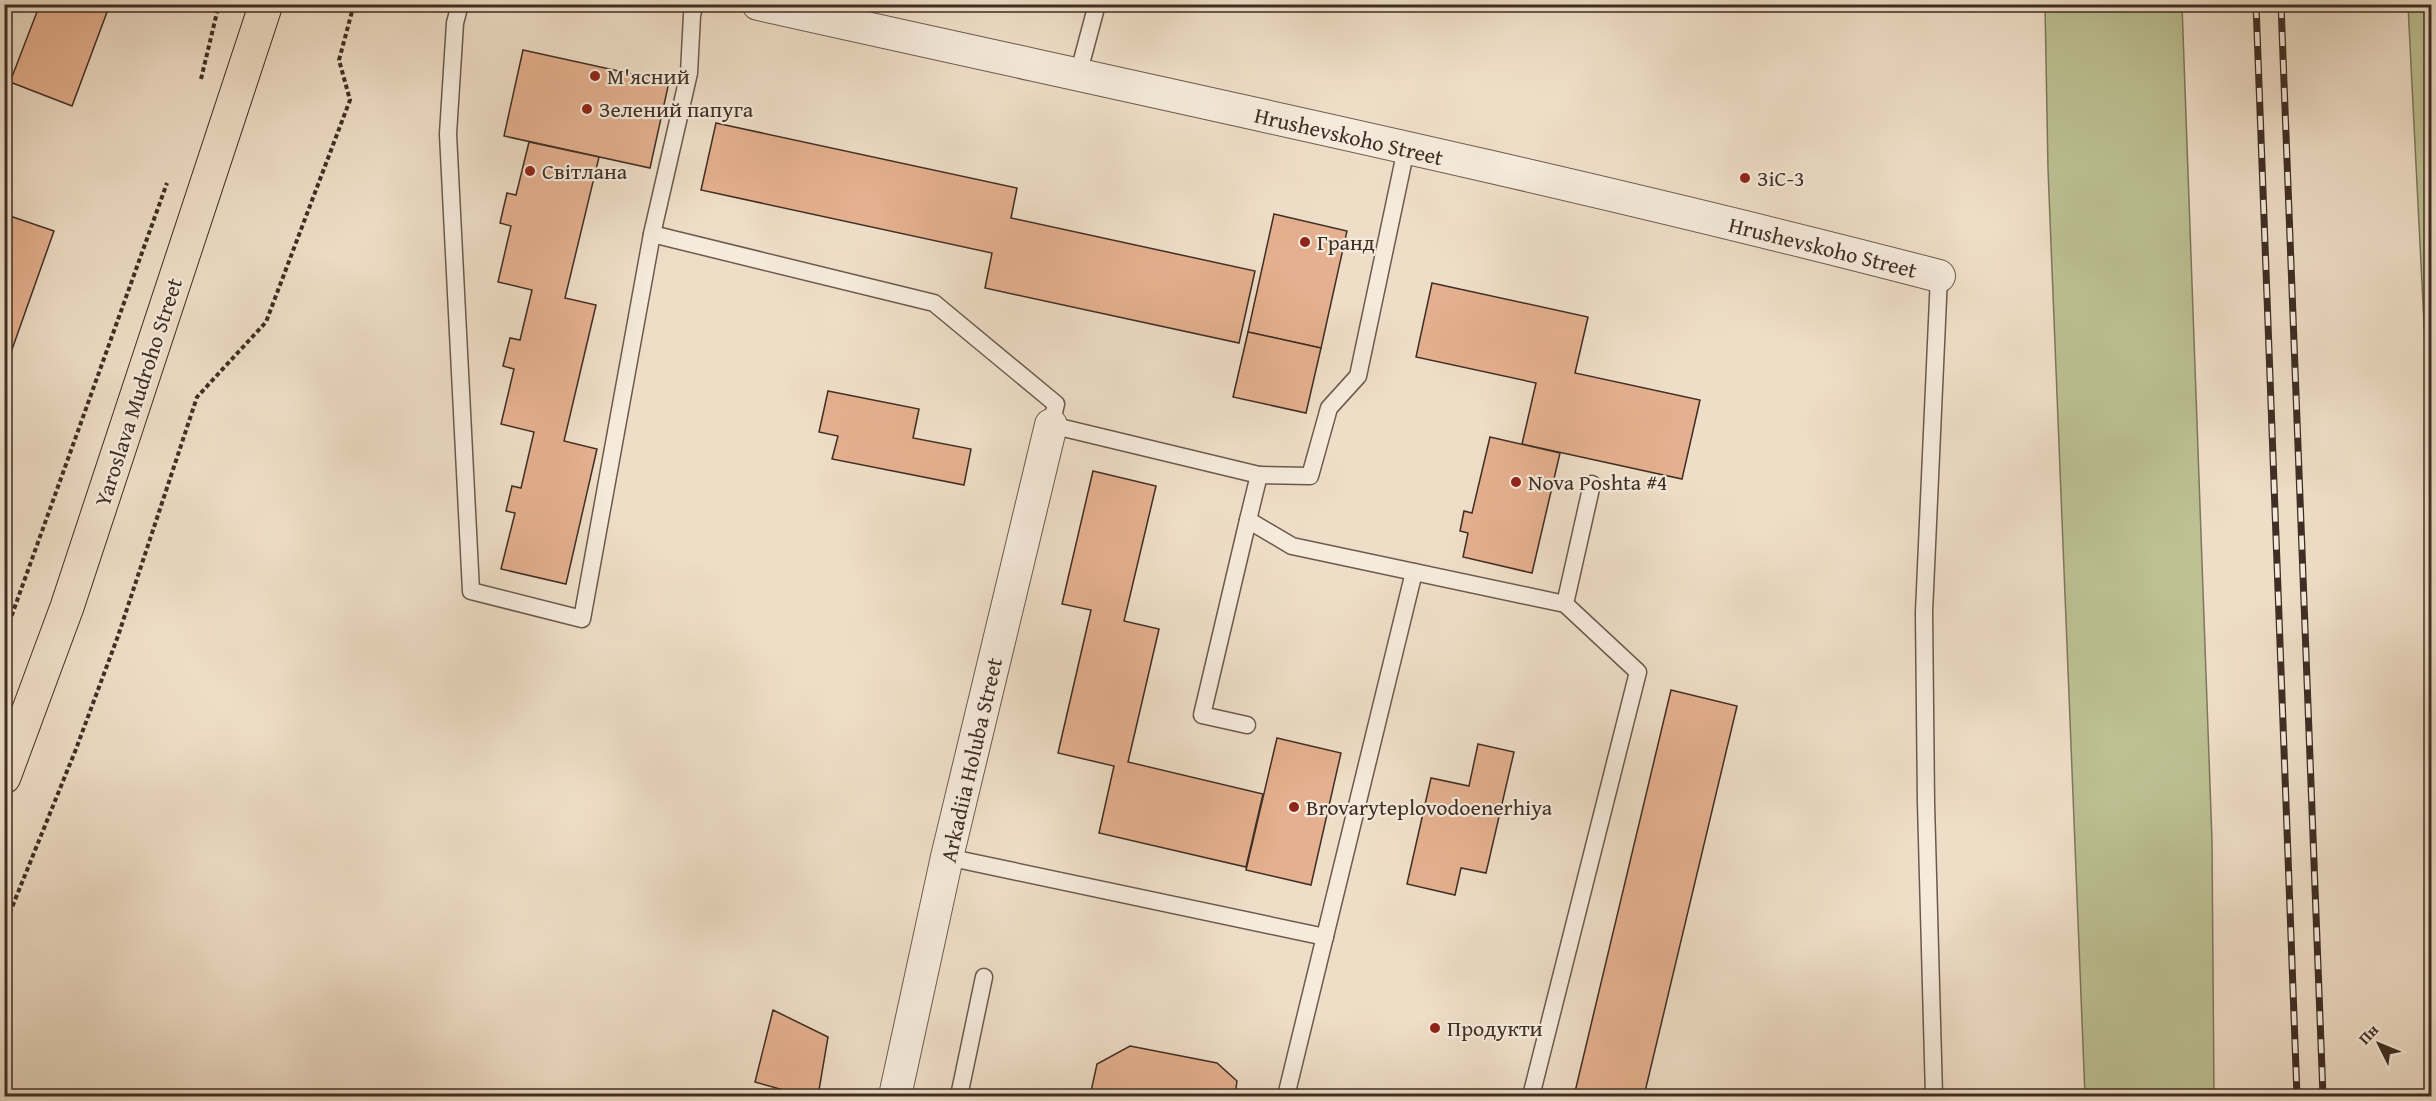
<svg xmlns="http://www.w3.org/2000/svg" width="2436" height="1101" viewBox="0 0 2436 1101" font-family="'Gentium Book Plus',serif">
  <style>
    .green { fill: #bcc093; stroke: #7e775c; stroke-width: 1.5 }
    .building { fill: #e5b08f; stroke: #3f2e25; stroke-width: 1.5 }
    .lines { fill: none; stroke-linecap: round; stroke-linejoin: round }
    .lane-casing { stroke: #6b5a4e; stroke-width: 19 }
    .street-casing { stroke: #6b5a4e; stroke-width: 34 }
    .primary-casing { stroke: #3f2e25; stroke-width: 35 }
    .path { stroke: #3f2e25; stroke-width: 4; stroke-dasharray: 4.5 3; stroke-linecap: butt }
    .lane { stroke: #f5eadb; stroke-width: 16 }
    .street { stroke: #f5eadb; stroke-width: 32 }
    .primary { stroke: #efdec7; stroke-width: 33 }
    .rail-casing { stroke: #3f2e25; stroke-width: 7 }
    .rail { stroke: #f5eadb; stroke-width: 4.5; stroke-dasharray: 14; stroke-linecap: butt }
    .poi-dot { fill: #8f2418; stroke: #f5eadb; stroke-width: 2 }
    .labels { text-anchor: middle; stroke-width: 4.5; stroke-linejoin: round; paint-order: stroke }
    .poi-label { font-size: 22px; fill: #3f2e25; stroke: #f5eadb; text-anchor: start }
    .street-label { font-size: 22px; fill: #3f2e25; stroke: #f5eadb }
  </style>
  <rect width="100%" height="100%" fill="#efdec7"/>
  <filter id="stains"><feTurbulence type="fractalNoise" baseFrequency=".00333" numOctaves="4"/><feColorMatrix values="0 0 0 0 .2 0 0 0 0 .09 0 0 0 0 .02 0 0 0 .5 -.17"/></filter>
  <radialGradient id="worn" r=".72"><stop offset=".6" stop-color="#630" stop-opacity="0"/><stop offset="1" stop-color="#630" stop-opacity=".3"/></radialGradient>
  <g class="green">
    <polygon points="2045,5 2182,5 2212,841 2214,1096 2085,1096 2048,169"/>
    <polygon points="2408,5 2431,5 2431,463"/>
  </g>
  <g class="building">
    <polygon points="40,4 110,4 72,106 10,82"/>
    <polygon points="523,50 669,82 650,168 504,136"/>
    <polygon points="716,123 1017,188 1011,218 1255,271 1239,343 985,288 992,253 701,190"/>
    <polygon points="529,142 599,157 565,298 596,305 564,441 597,449 566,584 501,569 515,513 506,511 512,486 521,488 534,432 501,424 514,369 503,366 510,338 520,340 532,290 498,282 511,226 500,223 507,193 516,195"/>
    <polygon points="4,214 54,231 4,372"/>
    <polygon points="1274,214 1347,231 1321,348 1248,332"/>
    <polygon points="1432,283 1588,317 1575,373 1700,400 1682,479 1522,444 1536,383 1416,357"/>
    <polygon points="1248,332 1321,348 1306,413 1233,397"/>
    <polygon points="828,391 919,409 913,438 971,449 964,485 832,459 838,436 819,432"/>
    <polygon points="1490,437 1560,453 1532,573 1463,557 1468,533 1460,531 1464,511 1472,513"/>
    <polygon points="1093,471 1156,486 1124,621 1159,629 1128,762 1263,794 1246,867 1099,833 1114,766 1058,753 1091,610 1062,604"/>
    <polygon points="1671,690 1737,706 1644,1096 1574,1096"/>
    <polygon points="1277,738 1341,753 1311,885 1246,870"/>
    <polygon points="1478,744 1514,752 1486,873 1461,868 1455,895 1407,884 1431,778 1469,786"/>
    <polygon points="773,1010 828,1037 818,1096 805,1096 755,1082"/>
    <polygon points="1130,1046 1217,1063 1237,1081 1235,1096 1090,1096 1097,1064"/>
  </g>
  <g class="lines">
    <defs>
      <g id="lane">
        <polyline points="460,4 455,23 448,134 471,591 582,619 652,234 689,73 692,15 695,4"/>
        <polyline points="1078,75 1097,4"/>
        <polyline points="1406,149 1358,376 1329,408 1310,476 1259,475 1248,520 1292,546 1565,604 1638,672 1531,1096"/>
        <polyline points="652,234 934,303 1056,404 1051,425 1259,475"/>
        <polyline points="1565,604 1592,484"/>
        <polyline points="1247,725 1202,715 1248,520"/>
        <polyline points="947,857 1325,937"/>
        <polyline points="959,1096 984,977"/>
        <polyline points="1286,1096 1414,572"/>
        <polyline points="1934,1096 1926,803 1924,612 1939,276"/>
      </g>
      <g id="street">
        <path d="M758 4C1152 92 1548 174 1939 276"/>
        <polyline points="895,1096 947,857 1051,425"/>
      </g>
      <polyline id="primary" points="4,777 67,607 266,4"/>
    </defs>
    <use href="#lane" class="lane-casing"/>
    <use href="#street" class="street-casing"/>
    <use href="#primary" class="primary-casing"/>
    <g class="path">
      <polyline points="201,79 219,4"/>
      <polyline points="4,637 167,183"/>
      <polyline points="4,927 76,749 118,636 197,397 266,322 350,100 339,60 354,4"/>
    </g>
    <use href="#lane" class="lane"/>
    <use href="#street" class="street"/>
    <use href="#primary" class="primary"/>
    <defs>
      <g id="rail">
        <polyline points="2256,4 2297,1096"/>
        <polyline points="2281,4 2323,1096"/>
      </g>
    </defs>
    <use href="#rail" class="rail-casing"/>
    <use href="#rail" class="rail"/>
  </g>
  <g class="poi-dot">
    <circle cx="595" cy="76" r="6"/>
    <circle cx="587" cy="109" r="6"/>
    <circle cx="530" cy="171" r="6"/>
    <circle cx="1745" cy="178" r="6"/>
    <circle cx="1305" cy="242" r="6"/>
    <circle cx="1516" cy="482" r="6"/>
    <circle cx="1294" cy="807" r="6"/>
    <circle cx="1435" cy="1028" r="6"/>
  </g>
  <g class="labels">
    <g class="poi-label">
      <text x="607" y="84">М'ясний</text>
      <text x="599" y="117">Зелений папуга</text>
      <text x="542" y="179">Світлана</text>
      <text x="1757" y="186">ЗіС-3</text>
      <text x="1317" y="250">Гранд</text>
      <text x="1528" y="490">Nova Poshta #4</text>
      <text x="1306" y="815">Brovaryteplovodoenerhiya</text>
      <text x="1447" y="1036">Продукти</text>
    </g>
    <g class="street-label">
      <text transform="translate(1349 136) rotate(13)" y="8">Hrushevskoho Street</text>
      <text transform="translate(1823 247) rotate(14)" y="8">Hrushevskoho Street</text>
      <text transform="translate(138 392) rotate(-72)" y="8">Yaroslava Mudroho Street</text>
      <text transform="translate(971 760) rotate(-77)" y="8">Arkadiia Holuba Street</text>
    </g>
  </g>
  <rect width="2436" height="1101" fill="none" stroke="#efdec7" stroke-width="24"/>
  <rect x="6" y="6" width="2424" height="1089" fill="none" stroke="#3f2e25" stroke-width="3"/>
  <rect x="12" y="12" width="2412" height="1077" fill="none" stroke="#3f2e25" stroke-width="1.5"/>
  <g transform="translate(2379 1044) rotate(313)" stroke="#f5eadb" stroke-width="4.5" paint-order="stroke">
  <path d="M0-4.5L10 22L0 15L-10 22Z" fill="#3f2e25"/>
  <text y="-9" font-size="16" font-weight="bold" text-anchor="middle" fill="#3f2e25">Пн</text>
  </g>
  <rect width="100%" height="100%" filter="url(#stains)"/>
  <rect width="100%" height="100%" fill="url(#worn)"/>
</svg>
